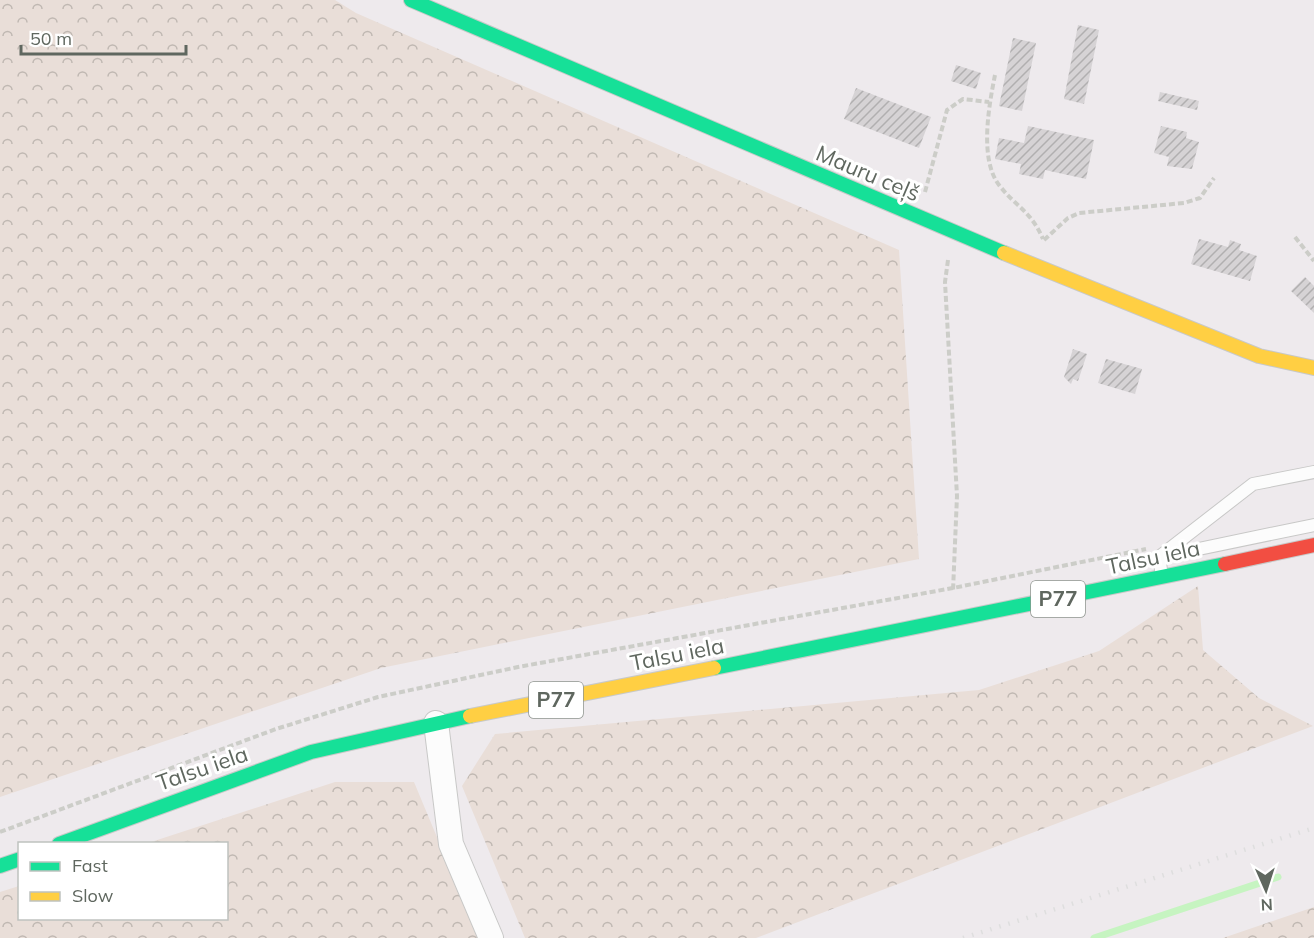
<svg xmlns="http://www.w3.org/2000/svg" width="1314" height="938" viewBox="0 0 1314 938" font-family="Mulish,sans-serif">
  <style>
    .forest { fill: url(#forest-crowns) }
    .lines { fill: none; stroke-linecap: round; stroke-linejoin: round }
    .stream { stroke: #c6f4c1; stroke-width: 7 }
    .building { fill: url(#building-hatch) }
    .lane-casing { stroke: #c8c8c7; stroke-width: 14 }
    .street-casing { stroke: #c8c8c7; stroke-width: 26 }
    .fast-casing { stroke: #c8c9c8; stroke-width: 16 }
    .slow-casing { stroke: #c8c9c8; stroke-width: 16 }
    .jam-casing { stroke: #c8c9c8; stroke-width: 16 }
    .path { stroke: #cccdc8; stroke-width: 4; stroke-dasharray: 6 3; stroke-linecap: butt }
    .lane { stroke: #fcfcfc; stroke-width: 12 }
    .street { stroke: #fcfcfc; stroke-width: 24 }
    .fast { stroke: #16e098; stroke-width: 14 }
    .slow { stroke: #ffcf43; stroke-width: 14 }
    .jam { stroke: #f24e42; stroke-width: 14 }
    .rail { stroke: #dedede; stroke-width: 4.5; stroke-dasharray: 1.5 8; stroke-linecap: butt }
    .labels { text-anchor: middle; stroke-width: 6; stroke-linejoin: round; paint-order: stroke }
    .shield { fill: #fff; stroke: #8f958f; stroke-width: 1.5 }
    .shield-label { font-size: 21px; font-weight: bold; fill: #5f675f }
    .street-label { font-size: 22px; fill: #5f675f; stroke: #fff }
  </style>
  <defs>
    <pattern id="forest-crowns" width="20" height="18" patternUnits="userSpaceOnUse" patternTransform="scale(1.5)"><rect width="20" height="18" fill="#e9ded8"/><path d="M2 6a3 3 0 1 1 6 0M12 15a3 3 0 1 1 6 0" fill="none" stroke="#c0b8b2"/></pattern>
    <pattern id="building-hatch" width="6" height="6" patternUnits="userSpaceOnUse" patternTransform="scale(1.5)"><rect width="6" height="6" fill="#d6d3d5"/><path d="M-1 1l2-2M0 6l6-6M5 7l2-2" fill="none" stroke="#b1afb0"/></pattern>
  </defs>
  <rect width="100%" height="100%" fill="#eeeaed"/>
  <g class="forest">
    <polygon points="0,0 335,0 356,13 899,250 919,559 381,668 0,797"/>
    <polygon points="1198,586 1203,650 1259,698 1313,726 756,938 525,938 462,786 495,734 979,690 1099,651"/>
    <polygon points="335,782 414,782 479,938 0,938 0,892 19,886 20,918 226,918 226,844 148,843"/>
    <polygon points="1314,907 1314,938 1223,938"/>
  </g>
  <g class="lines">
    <polyline class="stream" points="1094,938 1278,877"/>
  </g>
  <g class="building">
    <polygon points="1078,25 1099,30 1084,104 1064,99"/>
    <polygon points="1013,38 1036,43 1022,111 999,106"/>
    <polygon points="956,65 981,73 976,89 951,81"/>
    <polygon points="856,88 931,117 919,148 844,119"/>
    <polygon points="1160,92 1199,101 1197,110 1158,101"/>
    <polygon points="1028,126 1094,140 1086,179 1045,170 1043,179 1019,174 1021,164 995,159 999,138 1024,143"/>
    <polygon points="1161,126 1187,132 1186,138 1199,142 1192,169 1167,166 1169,157 1154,153"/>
    <polygon points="1199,239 1228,247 1230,240 1241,244 1239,250 1257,256 1250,281 1191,264"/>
    <polygon points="1305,277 1314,286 1314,313 1291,291"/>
    <polygon points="1073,349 1087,354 1078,381 1073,379 1071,384 1064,377"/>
    <polygon points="1106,359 1142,369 1135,394 1098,383"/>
  </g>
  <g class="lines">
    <defs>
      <g id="lane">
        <polyline points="1165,556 1314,525"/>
        <polyline points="1162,576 1159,557 1253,484 1314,472"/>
      </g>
      <polyline id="street" points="436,723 451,844 491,938"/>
      <g id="fast">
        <polyline points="411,0 1004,253"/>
        <polyline points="714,668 1225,564"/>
        <polyline points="59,844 311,752 470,716"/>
        <polyline points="0,866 20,859"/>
      </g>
      <g id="slow">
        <polyline points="1004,253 1259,356 1314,368"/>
        <polyline points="470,716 714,668"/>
      </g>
      <polyline id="jam" points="1225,564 1314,545"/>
    </defs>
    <use href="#lane" class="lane-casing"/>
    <use href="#street" class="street-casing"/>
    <use href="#fast" class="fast-casing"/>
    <use href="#slow" class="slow-casing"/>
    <use href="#jam" class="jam-casing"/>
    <g class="path">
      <path d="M995 75C989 105 979 159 999 185 1016 207 1031 211 1043 239"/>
      <polyline points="925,192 947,110 963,99 989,102"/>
      <polyline points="1295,237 1314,261"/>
      <polyline points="1044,240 1068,218 1079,213 1184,203 1200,198 1214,178"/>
      <polyline points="948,260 945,282 957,496 953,591"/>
      <polyline points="0,832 276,729 378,697 518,667 953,588 1146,549"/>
    </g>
    <use href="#lane" class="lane"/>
    <use href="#street" class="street"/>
    <use href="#fast" class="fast"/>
    <use href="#slow" class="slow"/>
    <use href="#jam" class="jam"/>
    <polyline class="rail" points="963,938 1314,828"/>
  </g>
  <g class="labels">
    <g class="shield">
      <rect x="1031" y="581" width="54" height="36" rx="4.5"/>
      <rect x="529" y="682" width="54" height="36" rx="4.5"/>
    </g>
    <g class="shield-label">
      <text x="1058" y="606">P77</text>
      <text x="556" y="707">P77</text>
    </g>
    <g class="street-label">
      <text transform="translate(868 173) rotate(23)" y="8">Mauru ceļš</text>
      <text transform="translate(1153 557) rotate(-12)" y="8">Talsu iela</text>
      <text transform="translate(677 654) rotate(-11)" y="8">Talsu iela</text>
      <text transform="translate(202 768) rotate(-19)" y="8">Talsu iela</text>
    </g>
  </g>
  <rect x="18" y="842" width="210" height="78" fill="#ffffff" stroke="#bfc2bf" stroke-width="1.5"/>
  <rect x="30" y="862" width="30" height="9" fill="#16e098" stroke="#bfc2bf" stroke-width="1.5"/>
  <text x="72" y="872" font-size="18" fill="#5f675f">Fast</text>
  <rect x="30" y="892" width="30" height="9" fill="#ffcf43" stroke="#bfc2bf" stroke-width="1.5"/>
  <text x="72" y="902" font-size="18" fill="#5f675f">Slow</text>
  <g transform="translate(1266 890) rotate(177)" stroke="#ffffff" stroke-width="4.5" paint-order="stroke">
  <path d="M0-4.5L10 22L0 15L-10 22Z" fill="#5f675f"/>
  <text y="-9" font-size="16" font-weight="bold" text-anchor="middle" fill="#5f675f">N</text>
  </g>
  <path d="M21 45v9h165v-9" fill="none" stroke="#5f675f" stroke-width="3"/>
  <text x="30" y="45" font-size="18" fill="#5f675f" stroke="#ffffff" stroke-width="4.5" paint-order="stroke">50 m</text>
</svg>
